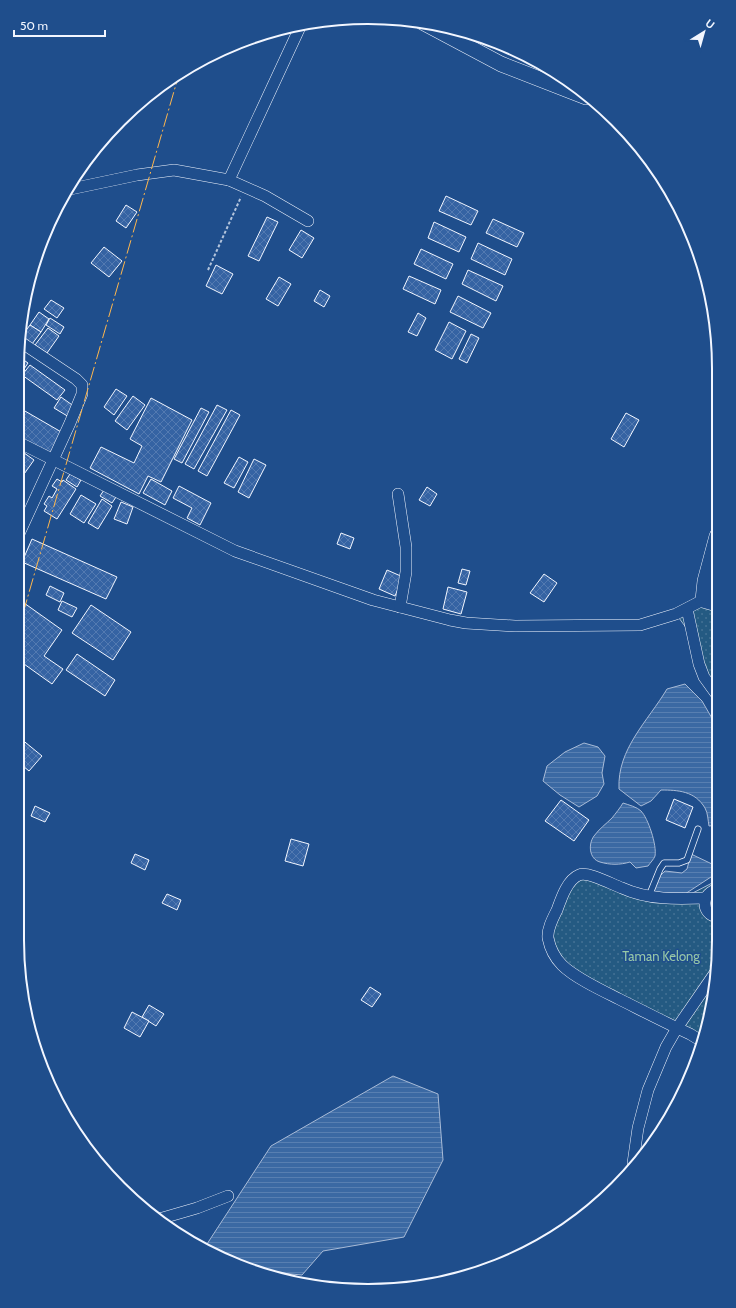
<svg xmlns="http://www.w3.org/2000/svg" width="736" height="1308" viewBox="0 0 736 1308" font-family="Cabin,sans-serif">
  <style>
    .green { fill: url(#green-dots); stroke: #a8bbd7 }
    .water { fill: url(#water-rules); stroke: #a8bbd7 }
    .building { fill: url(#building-cross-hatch); stroke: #f2f6ff }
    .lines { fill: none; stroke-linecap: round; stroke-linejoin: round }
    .service-casing { stroke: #f2f6ff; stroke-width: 7 }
    .minor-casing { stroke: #f2f6ff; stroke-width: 12 }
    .secondary-casing { stroke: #f2f6ff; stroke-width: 16 }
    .path { stroke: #b3c4dc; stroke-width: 2; stroke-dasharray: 3 2; stroke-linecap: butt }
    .service { stroke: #1f4e8c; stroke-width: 5.5 }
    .minor { stroke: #1f4e8c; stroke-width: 11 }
    .secondary { stroke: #1f4e8c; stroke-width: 15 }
    .power { stroke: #ffb74d; stroke-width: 1; stroke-dasharray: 14 3 2 3; stroke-linecap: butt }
    .labels { text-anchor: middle; stroke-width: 3; stroke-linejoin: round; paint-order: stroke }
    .park-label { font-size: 13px; fill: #97c8a6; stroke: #1f4e8c }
    .rim { fill: none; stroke: #f2f6ff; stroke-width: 2 }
  </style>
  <defs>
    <pattern id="green-dots" width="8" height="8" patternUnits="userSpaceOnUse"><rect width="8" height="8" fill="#245a82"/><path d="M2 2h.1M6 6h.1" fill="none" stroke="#447295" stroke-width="1.8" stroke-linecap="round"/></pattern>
    <pattern id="water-rules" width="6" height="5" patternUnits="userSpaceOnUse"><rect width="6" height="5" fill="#3b69a3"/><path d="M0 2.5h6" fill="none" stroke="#587fb1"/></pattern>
    <pattern id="building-cross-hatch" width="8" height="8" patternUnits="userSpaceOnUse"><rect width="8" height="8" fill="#3563a3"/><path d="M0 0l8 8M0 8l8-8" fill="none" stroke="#537ab1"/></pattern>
  </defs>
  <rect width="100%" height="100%" fill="#1f4e8c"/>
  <g class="green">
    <polygon points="717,597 717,693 699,664 693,637 676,614"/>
    <polygon points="586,874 624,889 681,899 718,880 718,963 702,1043 563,966 549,928 563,893"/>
  </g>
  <g class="water">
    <path d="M685 684 702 701 713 720 717 724 718 825 709 826C708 821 708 813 705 808 695 791 678 790 661 790L651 801 641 806 619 789C617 749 648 721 667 689Z"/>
    <polygon points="584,743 598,747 605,756 602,773 604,784 597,796 579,807 560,795 543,781 547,766 565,752"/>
    <path d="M623 803C629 805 637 807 641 811 648 818 657 845 655 856 654 859 650 863 648 866L636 868 630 862C620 865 610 865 600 862 589 859 588 844 594 836 599 829 606 824 612 818 616 813 620 808 623 803Z"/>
    <polygon points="691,854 712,864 714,875 685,894 652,893 660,876 665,871 682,873 687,869"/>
    <polygon points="393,1076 438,1094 443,1160 404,1237 323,1251 302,1275 258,1271 226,1256 207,1244 271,1146"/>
  </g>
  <g class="building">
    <polygon points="446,196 478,211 471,225 439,211"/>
    <polygon points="126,205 137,212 126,228 116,221"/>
    <polygon points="267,217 278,222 259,261 248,256"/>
    <polygon points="493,219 524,233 517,247 486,233"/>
    <polygon points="434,222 466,237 459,252 428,238"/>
    <polygon points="301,230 314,238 302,258 289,250"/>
    <polygon points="478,243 512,259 505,275 471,259"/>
    <polygon points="104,247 122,261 109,277 91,263"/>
    <polygon points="421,249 453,264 446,279 414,264"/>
    <polygon points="216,265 233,274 222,294 206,286"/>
    <polygon points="468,270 503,286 496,301 462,284"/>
    <polygon points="409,276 441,290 435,304 403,289"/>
    <polygon points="279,277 291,284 278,306 266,299"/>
    <polygon points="320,290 330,296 324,307 314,301"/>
    <polygon points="458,296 491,313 483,328 450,312"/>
    <polygon points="51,300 64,308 57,318 44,309"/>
    <polygon points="39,312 49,319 41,332 30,325"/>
    <polygon points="418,313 426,318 417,336 408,332"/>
    <polygon points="50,318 64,327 60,334 46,325"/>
    <polygon points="449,322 466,331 452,359 435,350"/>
    <polygon points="30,325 41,332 32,344 21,337"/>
    <polygon points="48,328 59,336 47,353 35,345"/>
    <polygon points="471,334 479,338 467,363 459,359"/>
    <polygon points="18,356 28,363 18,378"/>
    <polygon points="30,365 65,390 57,400 22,375"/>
    <polygon points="116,389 127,396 114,415 104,407"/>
    <polygon points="133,396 145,405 127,430 115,421"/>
    <polygon points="61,397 75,407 69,417 54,408"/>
    <polygon points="151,398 192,420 161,482 148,476 139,494 90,468 101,447 134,463 142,446 130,439"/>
    <polygon points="217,405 227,410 194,469 185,464"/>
    <polygon points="18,407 63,433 50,455 18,436"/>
    <polygon points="201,408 209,412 182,463 174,459"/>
    <polygon points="231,410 240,415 207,476 198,471"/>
    <polygon points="626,413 639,420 624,447 611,439"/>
    <polygon points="20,450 34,460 22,477 18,473 18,453"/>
    <polygon points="239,457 248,462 234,488 224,483"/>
    <polygon points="254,459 266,465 249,498 238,492"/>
    <polygon points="70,474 81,480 77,487 66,480"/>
    <polygon points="57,479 62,482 63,480 76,489 57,519 44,511 47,506 44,504 49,496 52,498 57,489 52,486"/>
    <polygon points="151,479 172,491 165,505 143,493"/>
    <polygon points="18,482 24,487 18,495"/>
    <polygon points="179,486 211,503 200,525 187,518 192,508 173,498"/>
    <polygon points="427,487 437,494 430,506 419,500"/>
    <polygon points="104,490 116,497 112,503 100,496"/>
    <polygon points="81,495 96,504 84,523 70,514"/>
    <polygon points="102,499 112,506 98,529 88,523"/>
    <polygon points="121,502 133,507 127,524 114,519"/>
    <polygon points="341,533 354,538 350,549 337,544"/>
    <polygon points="32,539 117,577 106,599 22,562"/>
    <polygon points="462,569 470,571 466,585 458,583"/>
    <polygon points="387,570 403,577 395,596 379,589"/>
    <polygon points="544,574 557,583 544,602 530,593"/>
    <polygon points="50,586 64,593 60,602 46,595"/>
    <polygon points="448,587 467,592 461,614 443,609"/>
    <polygon points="17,598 62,630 44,656 63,669 52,684 17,659"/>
    <polygon points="62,601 77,608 72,617 58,610"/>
    <polygon points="91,605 131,632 113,660 72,633"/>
    <polygon points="77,654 115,680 105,696 66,670"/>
    <polygon points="20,738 42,756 29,771 17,761 17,741"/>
    <polygon points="674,799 693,807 685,828 666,820"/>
    <polygon points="561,800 589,820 574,841 545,821"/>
    <polygon points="35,806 50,813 45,822 31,816"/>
    <polygon points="291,839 309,844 303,866 285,861"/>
    <polygon points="135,854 149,860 145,870 131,863"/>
    <polygon points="17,855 24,859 20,868 17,867"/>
    <polygon points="167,894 181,900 177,910 162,903"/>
    <polygon points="370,987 381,994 372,1007 361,1000"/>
    <polygon points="149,1005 164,1014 156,1026 142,1017"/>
    <polygon points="132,1012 149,1021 140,1037 124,1028"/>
  </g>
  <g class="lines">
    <defs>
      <polyline id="service" points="649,896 660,869 664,863 679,863 687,860 698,829"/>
      <g id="minor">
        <polyline points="301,25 229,180 265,196 308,221"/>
        <polyline points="66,190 137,175 174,170 229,180"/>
        <polyline points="18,442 235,551 373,600 450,620 466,623 515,626 640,625 676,614 703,600"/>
        <polyline points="398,494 406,547 406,572 400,607"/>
        <polyline points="18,536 70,423 82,394 82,385 76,379 19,341"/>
        <polyline points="687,609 699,664 704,677 717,695"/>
        <path d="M718 890C701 891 700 915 718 917"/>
        <path d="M703 1042 690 1034C666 1023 643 1011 619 999 603 991 575 978 562 965 555 958 550 948 548 938 547 929 553 918 557 910 561 899 567 880 579 875 588 871 613 885 622 888 648 900 677 899 705 898"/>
        <polyline points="633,1163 638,1128 648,1090 666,1047 677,1028 717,970"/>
        <polyline points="159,1219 197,1208 228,1196"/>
      </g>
      <g id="secondary">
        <polyline points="422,22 501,64 586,97"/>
        <polyline points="717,536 705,581 703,600 717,604"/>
      </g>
    </defs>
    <use href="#service" class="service-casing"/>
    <use href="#minor" class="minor-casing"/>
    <use href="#secondary" class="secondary-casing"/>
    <g class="path">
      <polyline points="208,270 241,197"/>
      <polyline points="17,823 22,825"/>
    </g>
    <use href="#service" class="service"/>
    <use href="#minor" class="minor"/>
    <use href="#secondary" class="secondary"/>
    <polyline class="power" points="17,634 179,74"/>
  </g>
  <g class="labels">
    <g class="park-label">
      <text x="661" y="961">Taman Kelong</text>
    </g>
  </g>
  <path d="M0 0H736V1308H0ZM368 24H368A344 344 0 0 1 712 368V940A344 344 0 0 1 368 1284H368A344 344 0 0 1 24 940V368A344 344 0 0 1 368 24Z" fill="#1f4e8c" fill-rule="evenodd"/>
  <path class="rim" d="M368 24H368A344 344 0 0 1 712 368V940A344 344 0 0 1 368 1284H368A344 344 0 0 1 24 940V368A344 344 0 0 1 368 24Z"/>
  <g transform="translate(704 32) rotate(37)" stroke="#1f4e8c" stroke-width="3" paint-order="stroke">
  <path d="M0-3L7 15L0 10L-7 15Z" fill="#f2f6ff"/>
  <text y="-6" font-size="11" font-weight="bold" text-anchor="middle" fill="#f2f6ff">U</text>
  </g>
  <path d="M14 30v6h91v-6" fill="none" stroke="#f2f6ff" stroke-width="2"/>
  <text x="20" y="30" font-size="12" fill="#f2f6ff" stroke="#1f4e8c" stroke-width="3" paint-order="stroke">50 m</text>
</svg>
